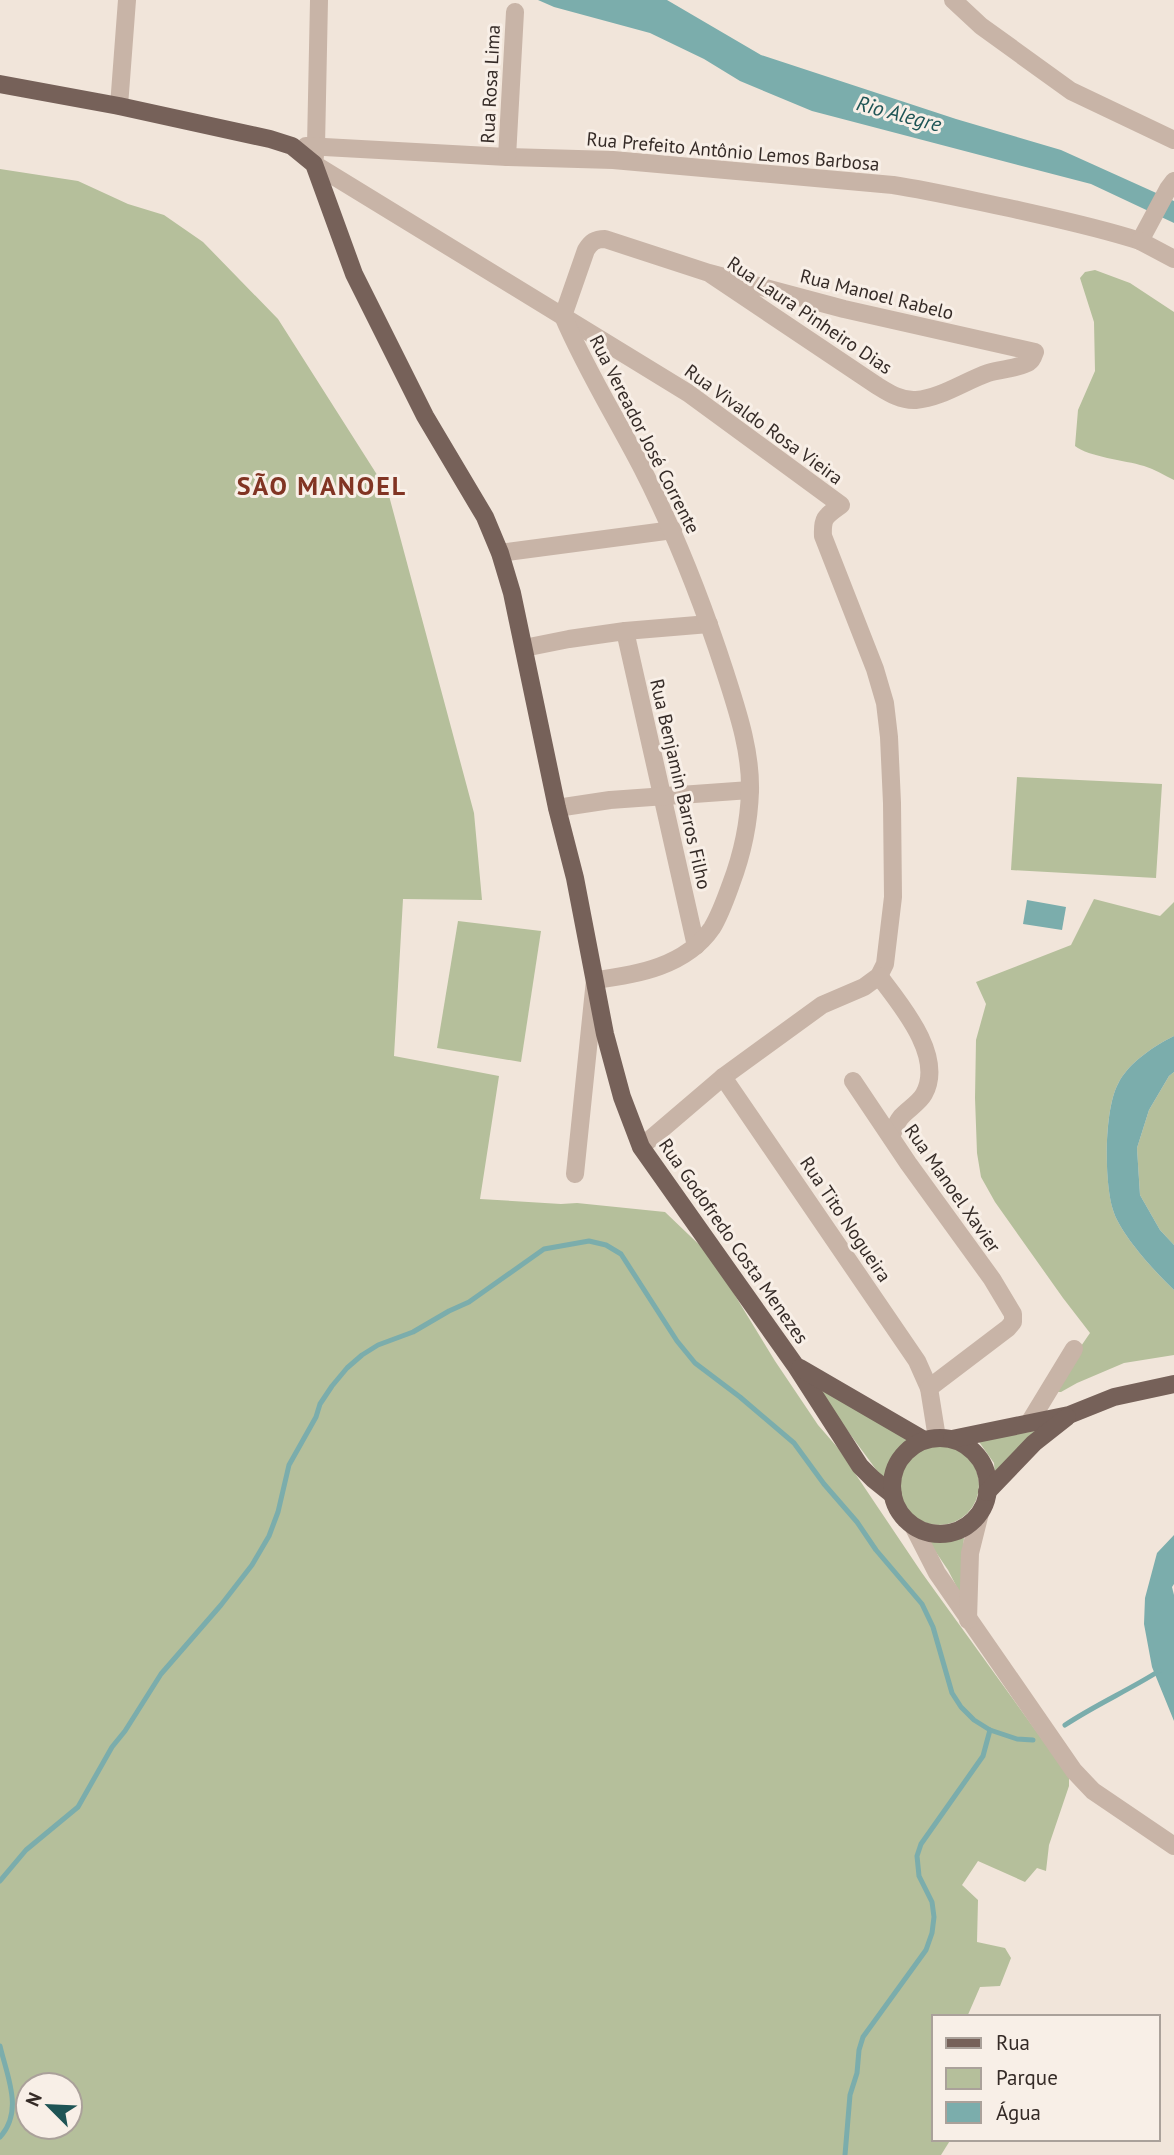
<svg xmlns="http://www.w3.org/2000/svg" width="1174" height="2155" viewBox="0 0 1174 2155" font-family="'PT Sans',sans-serif">
  <style>
    .green { fill: #b5bf9b; fill-rule: evenodd }
    .water { fill: #7badac }
    .lines { fill: none; stroke-linecap: round; stroke-linejoin: round }
    .stream { stroke: #7badac; stroke-width: 5 }
    .minor { stroke: #c8b4a7; stroke-width: 18 }
    .major { stroke: #766159; stroke-width: 18 }
    .labels { text-anchor: middle; stroke-width: 6; stroke-linejoin: round; paint-order: stroke }
    .street-label { font-size: 19px; fill: #352b27; stroke: #f8efe7 }
    .water-label { font-size: 21px; font-style: italic; fill: #1e5455; stroke: #f8efe7 }
    .district-label { font-size: 26px; font-weight: bold; letter-spacing: 2px; fill: #813423; stroke: #f8efe7 }
  </style>
  <rect width="100%" height="100%" fill="#f1e5da"/>
  <g class="green">
    <path d="M0 169 78 181 128 204 164 215 203 242 278 319 388 492 474 813 482 900 403 899 394 1056 499 1076 480 1199 561 1204 577 1203 665 1212 711 1256 775 1361 818 1425 838 1448 922 1573 1057 1760 1069 1773V1786L1049 1845 1046 1871 1037 1868 1025 1882 978 1861 962 1885 978 1900 977 1942 1005 1948 1011 1958 1000 1986 980 1987 967 2017H934V2139H951L941 2155H0ZM28 2085H70V2127H28Z"/>
    <path d="M1095 270 1130 283 1174 312V480C1164 475 1154 469 1144 466 1124 460 1089 457 1075 446L1078 410 1095 371 1094 322 1080 278 1085 272Z"/>
    <polygon points="1017,777 1162,784 1156,878 1011,870"/>
    <path d="M1094 899 1160 916 1174 902V1036C1154 1046 1128 1063 1118 1084 1104 1110 1104 1181 1113 1210 1120 1234 1156 1273 1174 1290V1355L1124 1363 1077 1383 1061 1392H1054L1055 1384 1090 1333 1063 1298 995 1202 981 1177 977 1153 975 1098 976 1040 986 1004 976 982 1071 945Z"/>
    <polygon points="458,921 541,931 521,1062 437,1048"/>
    <polygon points="1174,1072 1174,1245 1160,1230 1140,1195 1137,1148 1149,1110 1169,1076"/>
    <polygon points="808,1377 910,1436 895,1453 886,1483"/>
    <polygon points="1047,1426 995,1476 994,1463 977,1439 1030,1432"/>
    <circle cx="939" cy="1485" r="40"/>
    <polygon points="964,1538 961,1569 964,1601 948,1570 929,1542"/>
  </g>
  <g class="water">
    <polygon points="538,0 667,0 761,55 956,119 1061,150 1174,201 1174,223 1091,184 812,111 740,81 704,59 650,33 554,7"/>
    <polygon points="1027,900 1066,907 1062,930 1023,924"/>
    <path d="M1174 1036V1072L1169 1076 1149 1110 1137 1148 1140 1195 1160 1230 1174 1245V1290C1156 1273 1120 1234 1113 1210 1104 1182 1104 1110 1118 1084 1128 1063 1154 1046 1174 1036Z"/>
    <polygon points="1174,1535 1174,1584 1172,1587 1174,1595 1174,1721 1152,1667 1144,1624 1145,1598 1157,1553"/>
  </g>
  <g class="lines">
    <g class="stream">
      <path d="M1065 1725C1095 1705 1129 1690 1159 1671"/>
      <polyline points="0,1881 26,1850 78,1807 112,1747 125,1731 161,1674 221,1605 252,1565 269,1536 278,1512 289,1465 316,1417 320,1404 332,1386 347,1368 362,1355 378,1345 413,1332 449,1311 469,1302 544,1249 589,1241 606,1245 621,1254 677,1341 695,1363 740,1397 794,1443 824,1484 857,1522 876,1550 922,1604 933,1627 952,1693 961,1707 974,1720 990,1730 1017,1739 1033,1740"/>
      <path d="M0 2046C7 2076 24 2111 0 2137"/>
      <polyline points="845,2155 850,2095 857,2073 859,2050 863,2037 926,1950 932,1933 934,1917 932,1902 919,1876 917,1856 921,1844 983,1756 990,1730"/>
    </g>
    <g class="minor">
      <path d="M319 0 316 146 314 164 688 393 841 505C826 516 822 517 823 536L875 669 885 703 889 737 892 803 893 897 885 964 879 976 864 987 822 1005 723 1077 641 1147"/>
      <polyline points="953,0 981,26 1071,91 1174,140"/>
      <polyline points="119,106 127,0"/>
      <path d="M306 146 507 157 613 160 893 185C932 191 970 200 1009 208 1053 218 1097 227 1140 241L1168 189 1174 181"/>
      <polyline points="507,157 515,12"/>
      <polyline points="1140,241 1174,259"/>
      <polyline points="500,553 673,530"/>
      <polyline points="625,631 696,946"/>
      <polyline points="524,648 569,639 625,631 709,624"/>
      <polyline points="557,808 610,800 750,790"/>
      <path d="M879 976C900 1004 945 1056 924 1094 919 1103 908 1109 901 1117 896 1123 894 1130 891 1137"/>
      <polyline points="723,1077 917,1361 929,1388 937,1438"/>
      <polyline points="853,1081 908,1163 992,1279 1013,1314 1013,1322 1008,1328 929,1388"/>
      <path d="M575 1174 595 980C637 975 686 966 712 928 720 915 726 898 731 884 742 855 749 822 750 791 751 750 737 710 725 672 702 601 675 532 641 466 615 416 585 368 563 316L586 250C591 242 595 239 605 239L709 273 876 385C889 393 901 401 916 400 941 398 965 381 988 373 1000 369 1014 369 1025 364 1031 362 1033 358 1035 352L844 309 709 273"/>
      <polyline points="1029,1423 1074,1349"/>
      <polyline points="913,1526 937,1573 1074,1771 1093,1791 1174,1846"/>
      <polyline points="968,1620 970,1553 980,1513"/>
    </g>
    <g class="major">
      <polyline points="0,84 119,106 270,139 292,146 314,164 354,274 425,416 485,517 500,553 512,593 557,808 575,878 605,1034 622,1097 641,1147 795,1365 860,1466 873,1479 893,1495"/>
      <polyline points="800,1368 924,1440"/>
      <circle cx="940" cy="1486" r="48"/>
      <polyline points="952,1439 1069,1415 1114,1397 1174,1384"/>
      <polyline points="987,1492 1034,1443 1067,1417"/>
    </g>
  </g>
  <g class="labels">
    <g class="street-label">
      <text transform="translate(490 84) rotate(-87)" y="7">Rua Rosa Lima</text>
      <text transform="translate(733 151) rotate(5)" y="7">Rua Prefeito Antônio Lemos Barbosa</text>
      <text transform="translate(877 294) rotate(14)" y="7">Rua Manoel Rabelo</text>
      <text transform="translate(810 315) rotate(34)" y="7">Rua Laura Pinheiro Dias</text>
      <text transform="translate(764 424) rotate(36)" y="7">Rua Vivaldo Rosa Vieira</text>
      <text transform="translate(645 434) rotate(63)" y="7">Rua Vereador José Corrente</text>
      <text transform="translate(681 784) rotate(77)" y="7">Rua Benjamin Barros Filho</text>
      <text transform="translate(953 1188) rotate(55)" y="7">Rua Manoel Xavier</text>
      <text transform="translate(846 1219) rotate(56)" y="7">Rua Tito Nogueira</text>
      <text transform="translate(734 1241) rotate(55)" y="7">Rua Godofredo Costa Menezes</text>
    </g>
    <g class="water-label">
      <text transform="translate(899 114) rotate(15)" y="7">Rio Alegre</text>
    </g>
    <g class="district-label">
      <text x="322" y="495">SÃO MANOEL</text>
    </g>
  </g>
  <rect x="932" y="2015" width="228" height="126" fill="#f8efe7" stroke="#aaa19a" stroke-width="2"/>
  <rect x="946" y="2038" width="35" height="10" fill="#766159" stroke="#aaa19a" stroke-width="2"/>
  <text x="996" y="2050" font-size="21" fill="#352b27">Rua</text>
  <rect x="946" y="2068" width="35" height="21" fill="#b5bf9b" stroke="#aaa19a" stroke-width="2"/>
  <text x="996" y="2085" font-size="21" fill="#352b27">Parque</text>
  <rect x="946" y="2102" width="35" height="21" fill="#7badac" stroke="#aaa19a" stroke-width="2"/>
  <text x="996" y="2120" font-size="21" fill="#352b27">Água</text>
  <g transform="translate(49 2106) rotate(294)"><circle r="33" fill="#f8efe7" stroke="#aaa19a" stroke-width="2"/>
  <path d="M0-5L12 26L0 18L-12 26Z" fill="#1e5455"/>
  <text y="-10" font-size="19" font-weight="bold" text-anchor="middle" fill="#352b27">N</text>
  </g>
</svg>
